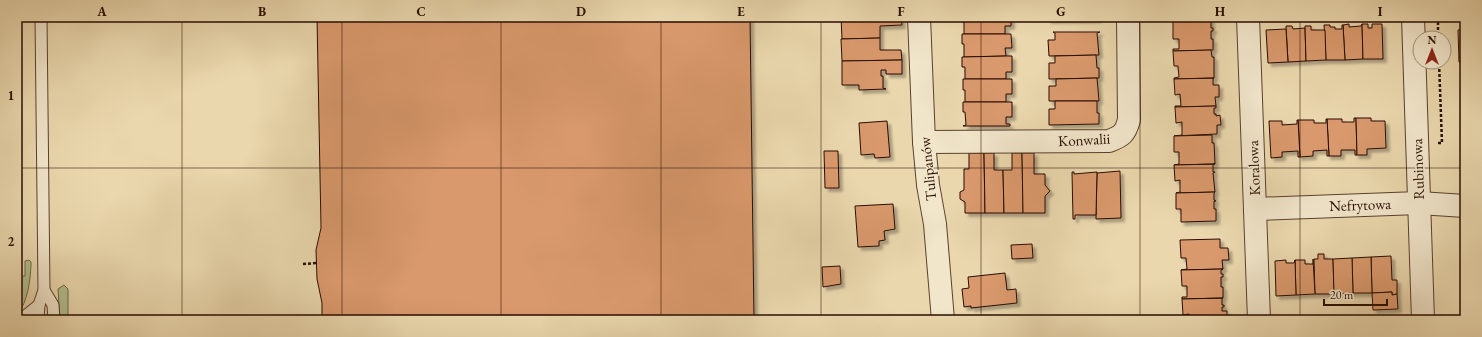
<svg xmlns="http://www.w3.org/2000/svg" width="1482" height="337" viewBox="0 0 1482 337" font-family="'EB Garamond',serif">
  <style>
    .green { fill: #b2bf8d; stroke: #6d6648 }
    .building { fill: #d9996c; stroke: #280d02; filter: url(#shadow) }
    .lines { fill: none; stroke-linecap: round; stroke-linejoin: round }
    .service-casing { stroke: #58402d; stroke-width: 13 }
    .minor-casing { stroke: #58402d; stroke-width: 24 }
    .path { stroke: #280d02; stroke-width: 2.5; stroke-dasharray: 3 2; stroke-linecap: butt }
    .service { stroke: #f1e5ca; stroke-width: 11 }
    .minor { stroke: #f1e5ca; stroke-width: 22 }
    .grid { fill: none; stroke: #280d02; stroke-width: 1; stroke-opacity: 0.55 }
    .labels { text-anchor: middle; stroke-width: 3; stroke-linejoin: round; paint-order: stroke }
    .street-label { font-size: 15px; fill: #280d02; stroke: #f1e5ca }
    .neatline { fill: none; stroke: #280d02; stroke-width: 1.5 }
    .grid-label { font-size: 13px; text-anchor: middle; font-weight: bold; fill: #280d02 }
  </style>
  <defs>
    <filter id="shadow"><feDropShadow dx="3.5" dy="3.5" stdDeviation="1" flood-color="#0004"/></filter>
  </defs>
  <rect width="100%" height="100%" fill="#ead7ad"/>
  <filter id="stains"><feTurbulence type="fractalNoise" baseFrequency=".005" numOctaves="4"/><feColorMatrix values="0 0 0 0 .2 0 0 0 0 .09 0 0 0 0 .02 0 0 0 .5 -.17"/></filter>
  <radialGradient id="worn" r=".72"><stop offset=".6" stop-color="#630" stop-opacity="0"/><stop offset="1" stop-color="#630" stop-opacity=".3"/></radialGradient>
  <g class="green">
    <path d="M29 260 31 262V265C30 283 28 300 17 316V276H25V261Z"/>
    <polygon points="64,285 68,289 68,320 60,320 58,289"/>
  </g>
  <g class="building">
    <polygon points="317,17 750,17 754,320 322,320 322,303 317,279 316,250 321,228"/>
    <polygon points="841,17 901,17 902,25 880,26 880,38 842,39"/>
    <polygon points="962,17 1011,17 1011,26 1005,26 1005,34 964,34 964,22 962,22"/>
    <polygon points="1048,17 1098,17 1098,19 1048,20"/>
    <polygon points="1173,19 1211,19 1211,28 1213,28 1213,31 1211,31 1211,39 1213,39 1213,50 1173,51 1173,49 1179,49 1179,39 1173,39"/>
    <polygon points="1349,24 1349,27 1361,26 1362,24 1363,59 1345,60 1343,25"/>
    <polygon points="1362,24 1368,24 1368,28 1372,28 1372,24 1382,24 1383,59 1363,59"/>
    <polygon points="1324,25 1330,25 1330,27 1335,27 1335,29 1342,29 1342,25 1343,25 1345,60 1326,60"/>
    <polygon points="1286,26 1292,26 1293,29 1305,28 1306,61 1288,62"/>
    <polygon points="1305,26 1311,26 1311,30 1325,30 1326,60 1306,61"/>
    <polygon points="1286,29 1288,62 1268,63 1266,30"/>
    <polygon points="1465,29 1465,62 1459,62 1458,30"/>
    <polygon points="1053,32 1100,32 1097,33 1099,55 1049,56 1048,40 1055,40 1055,33"/>
    <polygon points="962,34 1011,34 1012,48 1005,48 1006,56 964,57 964,44 962,44"/>
    <polygon points="880,38 880,50 901,50 902,60 842,61 841,39"/>
    <polygon points="1211,50 1212,57 1214,57 1214,78 1174,79 1174,78 1179,77 1178,66 1174,66 1173,51"/>
    <polygon points="1096,55 1097,68 1099,68 1099,78 1049,79 1049,63 1055,63 1055,56"/>
    <polygon points="1006,56 1012,56 1012,72 1006,72 1006,79 965,79 965,67 962,67 962,57"/>
    <polygon points="902,60 902,74 886,74 886,70 881,70 881,76 883,76 883,88 886,89 859,90 859,85 842,85 842,61"/>
    <polygon points="1097,78 1099,101 1049,101 1049,86 1056,86 1056,79"/>
    <polygon points="1213,78 1213,85 1219,85 1219,97 1215,97 1216,106 1175,107 1175,106 1181,106 1180,94 1175,95 1174,79 1214,78"/>
    <polygon points="963,79 1012,79 1012,94 1006,94 1006,102 965,102 965,90 963,90"/>
    <polygon points="1055,101 1097,101 1097,113 1099,113 1099,124 1049,125 1049,109 1055,109"/>
    <polygon points="963,102 1012,102 1012,117 1006,117 1006,124 1010,124 1010,126 963,126 966,125 965,112 963,112"/>
    <polygon points="1216,106 1216,108 1214,108 1214,114 1216,114 1216,116 1220,115 1221,125 1217,125 1217,134 1174,136 1182,135 1182,122 1176,123 1175,107"/>
    <polygon points="1354,118 1356,118 1357,155 1355,155 1355,150 1341,150 1341,156 1329,156 1327,119 1342,119 1342,122 1354,122"/>
    <polygon points="1356,118 1371,118 1371,121 1385,121 1386,148 1367,149 1367,155 1357,155"/>
    <polygon points="1326,119 1327,119 1329,156 1327,156 1327,150 1313,151 1313,156 1300,157 1298,120 1314,120 1314,123 1326,123"/>
    <polygon points="1297,120 1298,120 1300,157 1298,157 1298,151 1282,152 1282,157 1271,158 1269,121 1282,121 1282,125 1297,124"/>
    <polygon points="887,121 890,157 875,158 874,154 861,155 859,123"/>
    <polygon points="1212,135 1212,143 1214,143 1215,164 1174,165 1179,164 1179,152 1174,152 1174,136"/>
    <polygon points="1462,145 1465,145 1465,177 1463,177"/>
    <polygon points="824,151 838,151 839,188 825,188"/>
    <polygon points="969,153 984,153 985,213 965,213 965,202 960,199 960,192 964,190 964,169 969,169"/>
    <polygon points="984,153 994,153 994,170 1003,170 1004,213 985,213"/>
    <polygon points="1012,153 1022,153 1023,213 1004,213 1003,170 1012,170"/>
    <polygon points="1022,153 1034,153 1034,174 1045,174 1045,185 1050,191 1045,196 1045,213 1023,213"/>
    <polygon points="1213,164 1213,172 1215,172 1213,173 1215,192 1176,193 1180,192 1180,180 1175,181 1174,165 1215,164"/>
    <polygon points="1120,171 1121,218 1096,219 1097,173"/>
    <polygon points="1072,172 1074,172 1074,174 1097,172 1096,215 1075,215 1075,219 1073,219"/>
    <polygon points="1215,192 1214,193 1214,200 1216,201 1214,201 1214,209 1216,209 1216,221 1181,222 1181,209 1176,209 1176,193"/>
    <polygon points="893,204 895,229 884,231 885,240 879,241 879,246 858,247 855,206"/>
    <polygon points="1220,239 1220,248 1228,248 1229,260 1222,260 1223,269 1181,270 1187,269 1186,258 1181,258 1180,240"/>
    <polygon points="1032,244 1033,258 1012,259 1011,245"/>
    <polygon points="1318,254 1324,254 1324,259 1333,259 1334,294 1315,294 1314,259 1318,259"/>
    <polygon points="1391,256 1392,280 1397,280 1397,294 1392,295 1392,292 1372,293 1371,257"/>
    <polygon points="1371,257 1372,293 1353,293 1352,258"/>
    <polygon points="1352,258 1353,293 1334,294 1333,259"/>
    <polygon points="1313,259 1315,294 1296,295 1295,260 1305,260 1305,264 1313,264"/>
    <polygon points="1286,260 1286,263 1294,263 1295,260 1296,295 1276,296 1275,261"/>
    <polygon points="840,266 841,284 823,287 822,267"/>
    <polygon points="1223,269 1221,270 1221,274 1223,274 1223,277 1221,277 1221,287 1223,287 1223,298 1182,299 1182,297 1187,297 1187,286 1182,286 1181,270"/>
    <polygon points="1005,273 1007,290 1016,289 1017,303 971,308 971,306 964,307 962,289 969,288 968,277"/>
    <polygon points="1392,292 1392,295 1397,294 1398,309 1373,310 1372,293"/>
    <polygon points="1222,298 1222,305 1224,305 1224,307 1222,307 1222,311 1227,311 1227,316 1224,316 1224,320 1189,320 1189,314 1183,315 1182,299 1223,298"/>
  </g>
  <g class="lines">
    <defs>
      <g id="service">
        <polyline points="44,290 53,305 54,320"/>
        <polyline points="20,320 39,305"/>
        <polyline points="38,320 39,305 44,290 41,17"/>
      </g>
      <g id="minor">
        <polyline points="919,17 924,142 928,185 935,224 943,320"/>
        <polyline points="1248,17 1259,320"/>
        <polyline points="1413,17 1423,320"/>
        <path d="M924 142 1109 141C1122 136 1125 134 1129 120L1128 17"/>
        <polyline points="1255,209 1419,203 1465,206"/>
      </g>
    </defs>
    <use href="#service" class="service-casing"/>
    <use href="#minor" class="minor-casing"/>
    <g class="path">
      <polyline points="1438,17 1438,38"/>
      <polyline points="1438,143 1442,143 1439,62"/>
      <polyline points="303,264 317,263"/>
    </g>
    <use href="#service" class="service"/>
    <use href="#minor" class="minor"/>
  </g>
  <path class="grid" d="M182 17V320M342 17V320M501 17V320M661 17V320M821 17V320M981 17V320M1140 17V320M1300 17V320M17 168H1465"/>
  <g class="labels">
    <g class="street-label">
      <text transform="translate(1084 140) rotate(-3)" y="5">Konwalii</text>
      <text transform="translate(1254 168) rotate(-92)" y="5">Koralowa</text>
      <text transform="translate(928 169) rotate(-96)" y="5">Tulipanów</text>
      <text transform="translate(1418 169) rotate(-92)" y="5">Rubinowa</text>
      <text transform="translate(1360 205) rotate(-2)" y="5">Nefrytowa</text>
    </g>
  </g>
  <rect width="1482" height="337" fill="none" stroke="#ead7ad" stroke-width="44"/>
  <g transform="translate(1432 50)"><circle r="19" fill="#f1e5ca" stroke="#a18f7a"/>
  <path d="M0-3L7 15L0 10L-7 15Z" fill="#8f2418"/>
  <text y="-6" font-size="11" font-weight="bold" text-anchor="middle" fill="#280d02">N</text>
  </g>
  <path d="M1324 299v6h63v-6" fill="none" stroke="#280d02" stroke-width="2"/>
  <text x="1330" y="299" font-size="12" fill="#280d02" stroke="#f1e5ca" stroke-width="3" paint-order="stroke">20 m</text>
  <rect x="22" y="22" width="1438" height="293" class="neatline"/>
  <g class="grid-label">
    <text x="102" y="16">A</text>
    <text x="262" y="16">B</text>
    <text x="421" y="16">C</text>
    <text x="581" y="16">D</text>
    <text x="741" y="16">E</text>
    <text x="901" y="16">F</text>
    <text x="1061" y="16">G</text>
    <text x="1220" y="16">H</text>
    <text x="1380" y="16">I</text>
    <text x="11" y="100">1</text>
    <text x="11" y="246">2</text>
  </g>
  <rect width="100%" height="100%" filter="url(#stains)"/>
  <rect width="100%" height="100%" fill="url(#worn)"/>
</svg>
